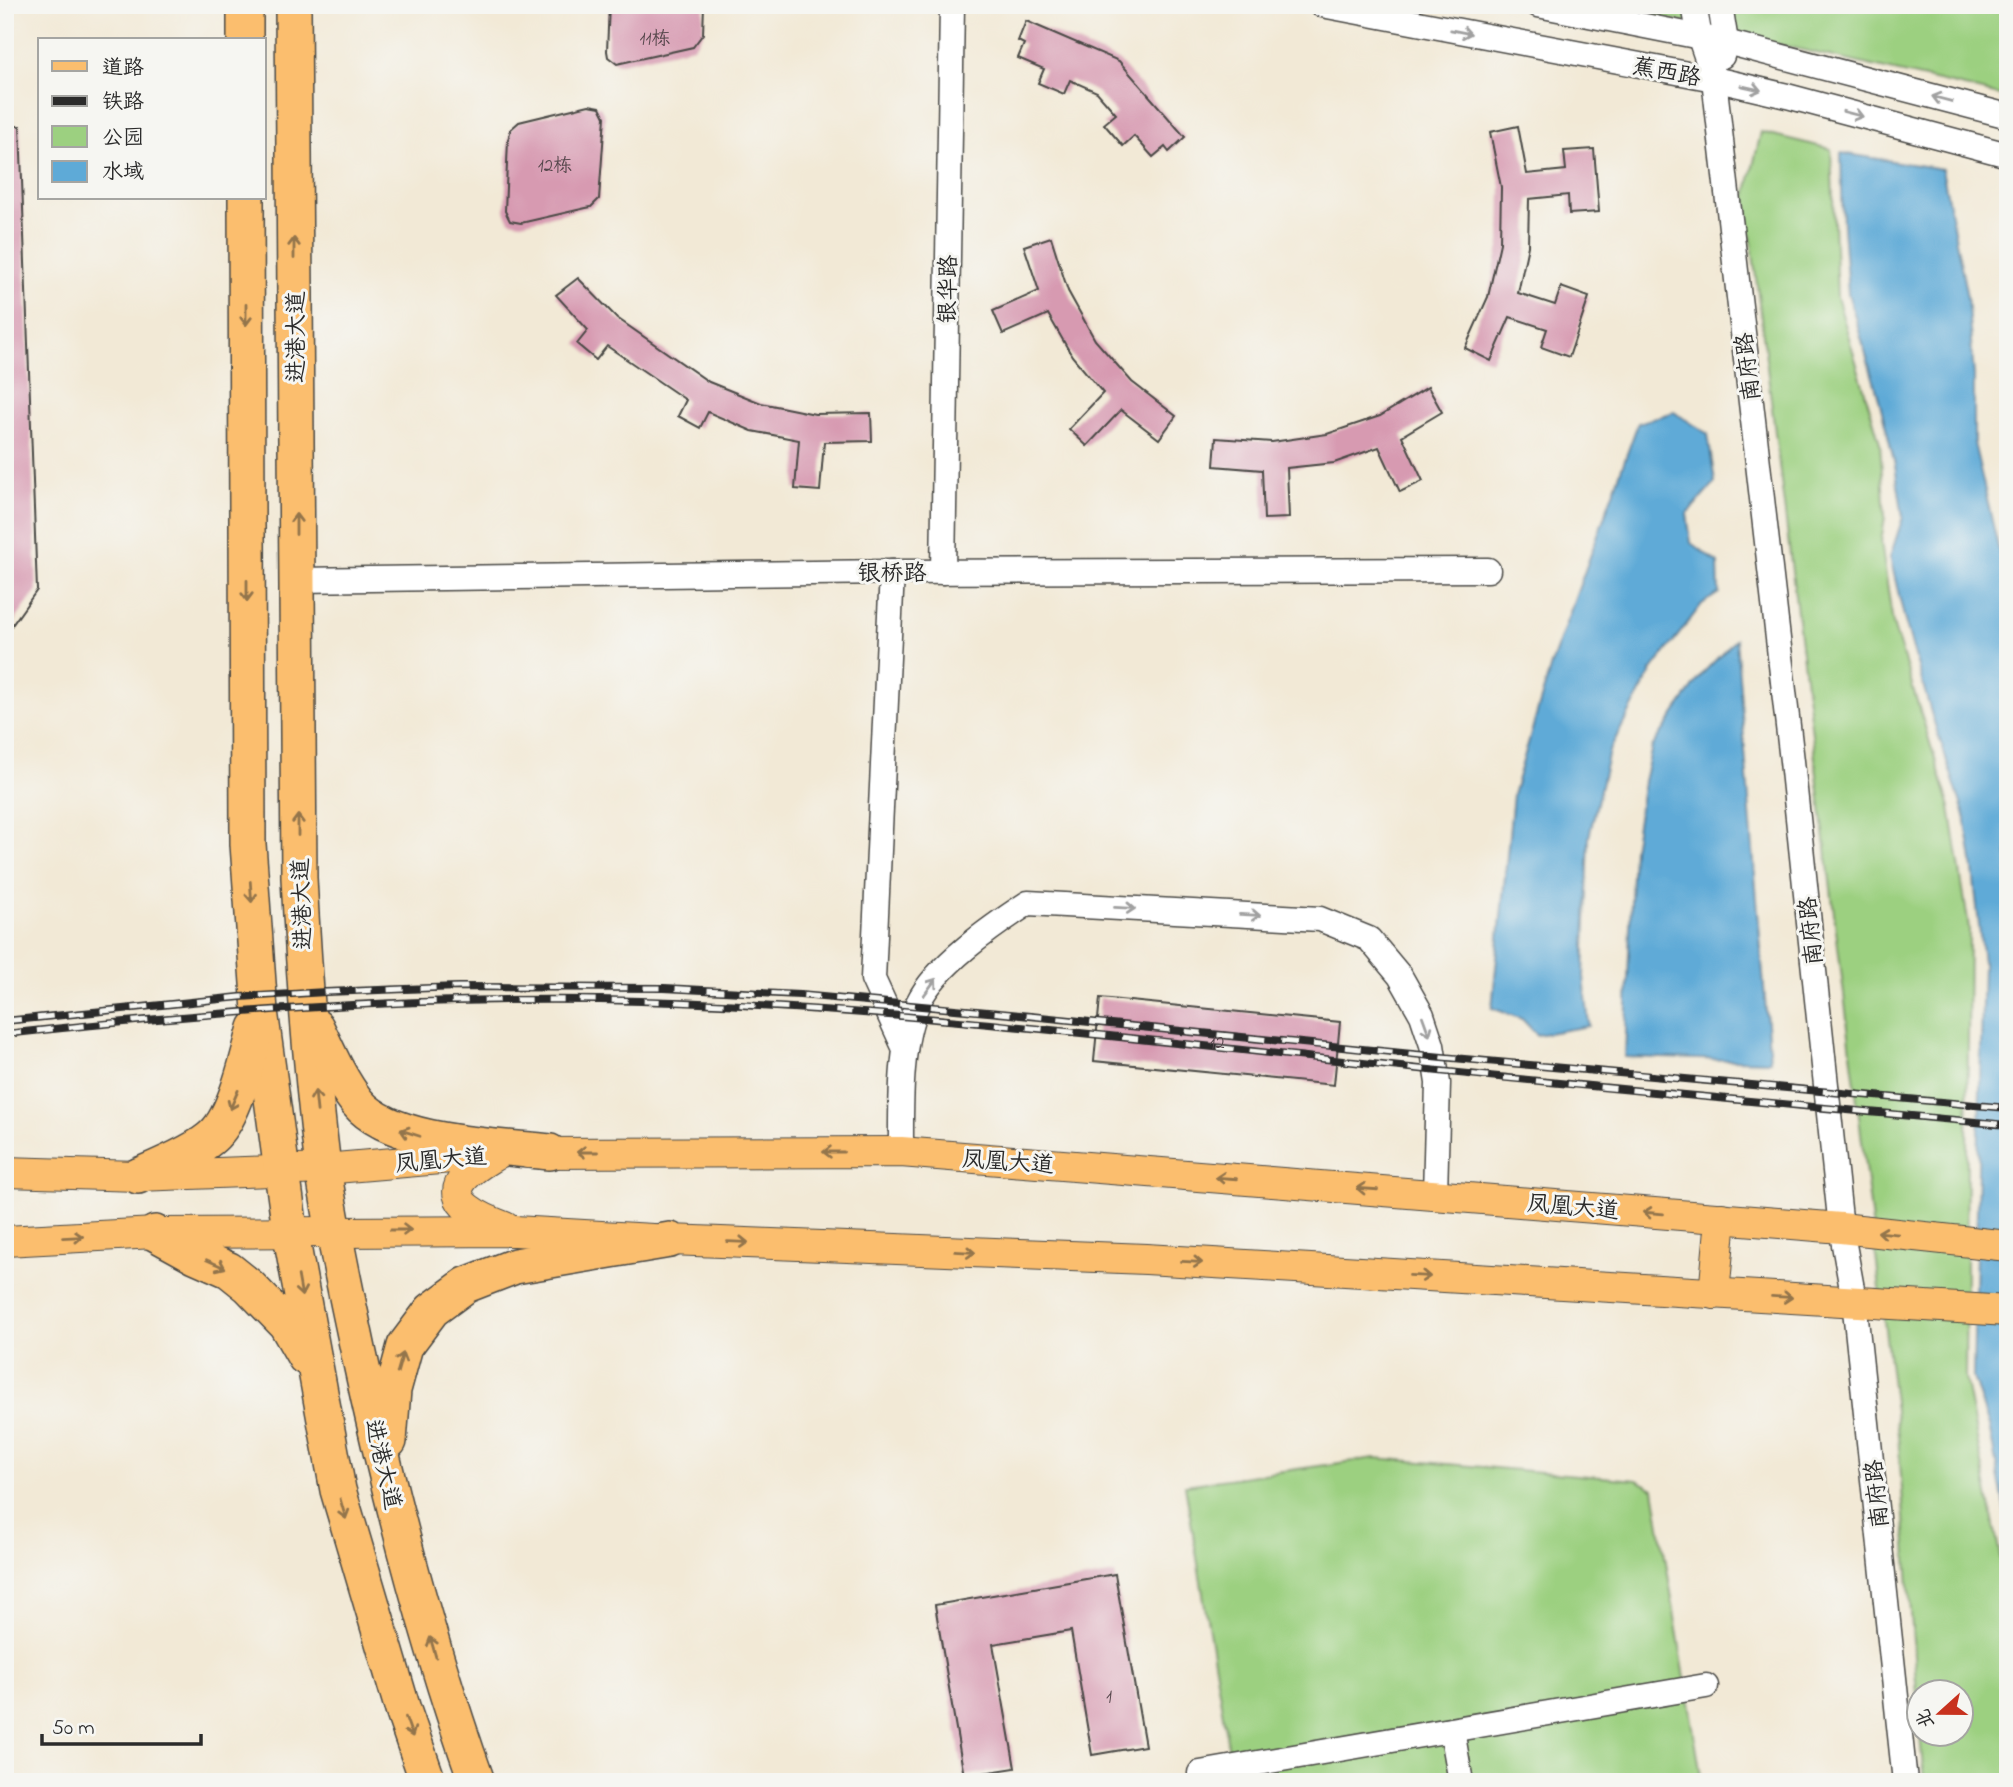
<svg xmlns="http://www.w3.org/2000/svg" width="2013" height="1787" viewBox="0 0 2013 1787" font-family="'Indie Flower','LXGW WenKai TC',sans-serif">
  <style>
    .green { fill: #9cd080; stroke: #647e56; stroke-width: 2 }
    .water { fill: #5eaad7; stroke: #446a81; stroke-width: 2 }
    .building { fill: #d79ab1 }
    .lines { fill: none; stroke-linecap: round; stroke-linejoin: round }
    .minor-casing { stroke: #494845; stroke-width: 27 }
    .major-casing { stroke: #494845; stroke-width: 32 }
    .highway-casing { stroke: #494845; stroke-width: 38 }
    .minor { stroke: #fff; stroke-width: 24 }
    .major { stroke: #fbbe6e; stroke-width: 30 }
    .highway { stroke: #fbbe6e; stroke-width: 35 }
    .rail-casing { stroke: #2b2b2b; stroke-width: 8 }
    .rail { stroke: #f6f6f2; stroke-width: 5; stroke-dasharray: 16; stroke-linecap: butt }
    .oneway { stroke: #a0a0a0 }
    .oneway2 { stroke: #93744c }
    .labels { text-anchor: middle; stroke-width: 6; stroke-linejoin: round; paint-order: stroke }
    .number-label { font-size: 19px; fill: #56474c }
    .street-label { font-size: 23px; fill: #2b2b2b; stroke: #f6f6f2 }
  </style>
  <rect width="100%" height="100%" fill="#f6f6f2"/>
  <filter id="ink" filterUnits="userSpaceOnUse"><feTurbulence type="fractalNoise" baseFrequency=".0143" numOctaves="2"/><feDisplacementMap in="SourceGraphic" scale="14" xChannelSelector="R" yChannelSelector="G"/><feConvolveMatrix kernelMatrix="1 2 1 2 8 2 1 2 1" color-interpolation-filters="sRGB"/></filter>
  <filter id="wash" filterUnits="userSpaceOnUse"><feTurbulence type="fractalNoise" baseFrequency=".00686" numOctaves="4" result="noise"/><feDisplacementMap in="SourceGraphic" scale="28" xChannelSelector="R" yChannelSelector="G"/><feGaussianBlur stdDeviation="1.57" result="paint"/><feColorMatrix in="noise" values="0 0 0 0 0 0 0 0 0 0 0 0 0 0 0 0 0 1.4 0 .05"/><feComposite in="paint" operator="in"/></filter>
  <g filter="url(#wash)">
    <rect width="100%" height="100%" fill="#f2e9d6"/>
    <g class="green">
      <polygon points="1606,5 2008,5 2008,97"/>
      <polygon points="1761,132 1831,149 1837,297 1880,443 1885,517 1881,542 1893,624 1950,807 1969,928 1965,1378 2008,1596 2008,1782 1924,1782 1920,1735 1960,1734 1960,1692 1918,1692 1918,1710 1898,1435 1746,196"/>
      <polygon points="1375,1458 1637,1480 1654,1489 1702,1782 1234,1782 1185,1485"/>
    </g>
    <g class="water">
      <polygon points="1841,153 1942,169 1967,297 1974,375 1974,443 2008,590 2008,1527 1989,1426 1973,1377 1983,963 1972,861 1965,816 1932,716 1905,621 1890,557 1903,517 1895,465 1878,395 1848,293 1843,228"/>
      <polygon points="1674,412 1708,434 1715,483 1687,514 1691,543 1718,563 1719,593 1702,604 1652,670 1609,751 1589,837 1584,976 1589,1026 1537,1035 1522,1019 1492,1008 1513,795 1551,665 1638,423"/>
      <polygon points="1736,639 1770,1061 1625,1057 1633,849 1644,781 1652,747 1703,673"/>
    </g>
    <g id="blocks">
      <g class="building">
        <polygon points="609,5 704,5 703,34 693,47 617,64 608,57 607,51"/>
        <polygon points="1026,21 1119,61 1185,137 1169,152 1165,147 1153,157 1134,136 1123,146 1104,124 1116,114 1097,92 1070,80 1064,94 1038,83 1044,69 1018,58 1024,44 1018,41"/>
        <polygon points="589,105 600,107 605,117 599,199 591,207 586,208 521,223 510,221 505,211 508,140 511,129 519,122"/>
        <polygon points="5,126 20,126 37,590 5,635"/>
        <polygon points="1518,126 1527,174 1566,170 1564,151 1594,149 1599,212 1569,214 1568,195 1529,199 1528,246 1518,293 1555,305 1561,287 1589,297 1569,357 1541,347 1547,329 1510,317 1491,361 1465,348 1488,297 1500,243 1501,187 1490,132"/>
        <polygon points="1051,237 1068,291 1095,340 1132,382 1176,416 1159,439 1121,410 1087,446 1069,429 1103,393 1072,356 1048,314 1003,334 993,311 1039,291 1024,246"/>
        <polygon points="578,278 617,318 709,382 761,403 815,414 871,413 872,441 824,442 820,491 795,489 799,440 752,431 708,412 700,428 678,416 686,400 607,346 596,360 577,344 588,330 556,295"/>
        <polygon points="1428,387 1442,412 1402,436 1423,481 1400,492 1379,447 1334,463 1287,468 1289,518 1264,519 1262,470 1214,466 1216,438 1272,442 1327,434 1380,416"/>
        <polygon points="1100,998 1340,1022 1334,1085 1094,1061"/>
        <polygon points="1115,1574 1145,1746 1092,1755 1071,1631 993,1644 1015,1768 964,1776 935,1605"/>
      </g>
    </g>
  </g>
  <g filter="url(#ink)">
    <use href="#blocks" fill-opacity="0" stroke="#494845" stroke-width="2"/>
    <g class="lines">
      <defs>
        <g id="minor">
          <polyline points="1322,5 1714,79 1787,96 2008,155"/>
          <polyline points="1538,5 1726,42 2008,116"/>
          <polyline points="1694,5 1700,38 1714,79 1792,761 1841,1228 1854,1300 1905,1782"/>
          <polyline points="1720,5 1726,42 1722,56"/>
          <polyline points="892,572 873,979 905,1049"/>
          <polyline points="943,572 952,5"/>
          <polyline points="297,580 892,572 1488,570"/>
          <path d="M901 1152C901 1108 899 1043 918 1003 936 965 993 926 1028 903L1320 919 1369 939 1400 976 1422 1015 1432 1045 1438 1083 1435 1194"/>
          <polyline points="1452,1730 1461,1782"/>
          <polyline points="1200,1773 1706,1686"/>
        </g>
        <g id="major">
          <polyline points="528,1153 901,1152 1841,1228 2008,1246"/>
          <path d="M497 1154C486 1161 474 1167 465 1177 441 1203 486 1220 505 1227"/>
          <polyline points="5,1172 138,1176 324,1169 486,1155"/>
          <polyline points="5,1241 155,1233 515,1231 670,1240 1146,1259 2008,1311"/>
          <polyline points="1714,1294 1721,1218"/>
        </g>
        <g id="highway">
          <polyline points="245,5 245,40"/>
          <path d="M293 5 299 878C304 975 311 1071 323 1167 332 1230 346 1292 359 1354 390 1499 427 1642 477 1782"/>
          <polyline points="246,198 248,844 260,1011 290,1230 338,1490 403,1710 428,1782"/>
          <path d="M316 1027C328 1052 339 1079 357 1102 392 1145 497 1146 550 1152"/>
          <path d="M138 1176C159 1167 200 1150 215 1134 236 1113 248 1057 256 1028"/>
          <polyline points="155,1233 195,1255 229,1270 249,1286 286,1324 305,1357"/>
          <polyline points="389,1441 393,1390 405,1346 432,1310 466,1285 515,1266 670,1240"/>
        </g>
      </defs>
      <use href="#minor" class="minor-casing"/>
      <use href="#major" class="major-casing"/>
      <use href="#highway" class="highway-casing"/>
      <use href="#minor" class="minor"/>
      <use href="#major" class="major"/>
      <use href="#highway" class="highway"/>
      <defs>
        <g id="rail">
          <polyline points="5,1021 240,997 326,992 458,987 664,988 800,995 1010,1014 1442,1057 2008,1108"/>
          <path d="M5 1034C203 1013 401 997 600 1000 852 1004 1104 1036 1354 1062 1572 1086 1790 1104 2008 1125"/>
        </g>
      </defs>
      <use href="#rail" class="rail-casing"/>
      <use href="#rail" class="rail"/>
    </g>
    <defs><path id="oneway-shaft" d="M-6 0H5M1.5-3L5.5 0L1.5 3" fill="none" stroke-width="1.6" stroke-linecap="round" stroke-linejoin="round" transform="scale(1.75)"/></defs>
    <g class="oneway">
      <use href="#oneway-shaft" transform="translate(1461 32) rotate(11)"/>
      <use href="#oneway-shaft" transform="translate(1751 88) rotate(13)"/>
      <use href="#oneway-shaft" transform="translate(1942 99) rotate(-165)"/>
      <use href="#oneway-shaft" transform="translate(1853 114) rotate(15)"/>
      <use href="#oneway-shaft" transform="translate(1125 908) rotate(3)"/>
      <use href="#oneway-shaft" transform="translate(1250 915) rotate(3)"/>
      <use href="#oneway-shaft" transform="translate(930 987) rotate(-54)"/>
      <use href="#oneway-shaft" transform="translate(1426 1026) rotate(70)"/>
    </g>
    <g class="oneway2">
      <use href="#oneway-shaft" transform="translate(294 248) rotate(-90)"/>
      <use href="#oneway-shaft" transform="translate(246 315) rotate(90)"/>
      <use href="#oneway-shaft" transform="translate(296 524) rotate(-90)"/>
      <use href="#oneway-shaft" transform="translate(247 591) rotate(90)"/>
      <use href="#oneway-shaft" transform="translate(298 825) rotate(-90)"/>
      <use href="#oneway-shaft" transform="translate(251 892) rotate(86)"/>
      <use href="#oneway-shaft" transform="translate(234 1100) rotate(113)"/>
      <use href="#oneway-shaft" transform="translate(316 1101) rotate(-96)"/>
      <use href="#oneway-shaft" transform="translate(410 1133) rotate(-162)"/>
      <use href="#oneway-shaft" transform="translate(587 1152) rotate(-180)"/>
      <use href="#oneway-shaft" transform="translate(833 1152) rotate(-180)"/>
      <use href="#oneway-shaft" transform="translate(1226 1178) rotate(-176)"/>
      <use href="#oneway-shaft" transform="translate(1367 1189) rotate(-176)"/>
      <use href="#oneway-shaft" transform="translate(1653 1213) rotate(-175)"/>
      <use href="#oneway-shaft" transform="translate(401 1230)"/>
      <use href="#oneway-shaft" transform="translate(1888 1233) rotate(-174)"/>
      <use href="#oneway-shaft" transform="translate(73 1237) rotate(-3)"/>
      <use href="#oneway-shaft" transform="translate(738 1242) rotate(2)"/>
      <use href="#oneway-shaft" transform="translate(965 1252) rotate(3)"/>
      <use href="#oneway-shaft" transform="translate(1192 1262) rotate(3)"/>
      <use href="#oneway-shaft" transform="translate(216 1264) rotate(24)"/>
      <use href="#oneway-shaft" transform="translate(1420 1276) rotate(3)"/>
      <use href="#oneway-shaft" transform="translate(300 1286) rotate(80)"/>
      <use href="#oneway-shaft" transform="translate(1782 1297) rotate(3)"/>
      <use href="#oneway-shaft" transform="translate(400 1363) rotate(-74)"/>
      <use href="#oneway-shaft" transform="translate(343 1509) rotate(74)"/>
      <use href="#oneway-shaft" transform="translate(433 1647) rotate(-106)"/>
      <use href="#oneway-shaft" transform="translate(409 1727) rotate(70)"/>
    </g>
  </g>
  <g class="labels">
    <g class="number-label">
      <text x="655" y="44">11栋</text>
      <text x="555" y="171">12栋</text>
      <text x="1217" y="1048">12</text>
      <text x="1109" y="1702">1</text>
    </g>
    <g class="street-label">
      <text transform="translate(1667 71) rotate(11)" y="8">蕉西路</text>
      <text transform="translate(947 289) rotate(-89)" y="8">银华路</text>
      <text transform="translate(295 337) rotate(-90)" y="8">进港大道</text>
      <text transform="translate(1747 367) rotate(-97)" y="8">南府路</text>
      <text x="892" y="580">银桥路</text>
      <text transform="translate(301 904) rotate(-92)" y="8">进港大道</text>
      <text transform="translate(1810 931) rotate(-96)" y="8">南府路</text>
      <text transform="translate(441 1159) rotate(-5)" y="8">凤凰大道</text>
      <text transform="translate(1008 1161) rotate(4)" y="8">凤凰大道</text>
      <text transform="translate(1573 1206) rotate(5)" y="8">凤凰大道</text>
      <text transform="translate(384 1464) rotate(77)" y="8">进港大道</text>
      <text transform="translate(1876 1494) rotate(-96)" y="8">南府路</text>
    </g>
  </g>
  <rect width="2013" height="1787" fill="none" stroke="#f6f6f2" stroke-width="28"/>
  <rect x="38" y="38" width="228" height="161" fill="#f6f6f2" stroke="#a5a5a2" stroke-width="2"/>
  <rect x="52" y="61" width="35" height="10" fill="#fbbe6e" stroke="#a5a5a2" stroke-width="2"/>
  <text x="102" y="74" font-size="21" fill="#2b2b2b">道路</text>
  <rect x="52" y="96" width="35" height="10" fill="#2b2b2b" stroke="#a5a5a2" stroke-width="2"/>
  <text x="102" y="108" font-size="21" fill="#2b2b2b">铁路</text>
  <rect x="52" y="126" width="35" height="21" fill="#9cd080" stroke="#a5a5a2" stroke-width="2"/>
  <text x="102" y="144" font-size="21" fill="#2b2b2b">公园</text>
  <rect x="52" y="161" width="35" height="21" fill="#5eaad7" stroke="#a5a5a2" stroke-width="2"/>
  <text x="102" y="178" font-size="21" fill="#2b2b2b">水域</text>
  <g transform="translate(1940 1713) rotate(249)"><circle r="33" fill="#f6f6f2" stroke="#a5a5a2" stroke-width="2"/>
  <path d="M0-5L12 26L0 18L-12 26Z" fill="#c8321e"/>
  <text y="-10" font-size="19" font-weight="bold" text-anchor="middle" fill="#2b2b2b">北</text>
  </g>
  <path d="M42 1734v10h159v-10" fill="none" stroke="#2b2b2b" stroke-width="3.5"/>
  <text x="52" y="1734" font-size="21" fill="#2b2b2b" stroke="#f6f6f2" stroke-width="5" paint-order="stroke">50 m</text>
</svg>
